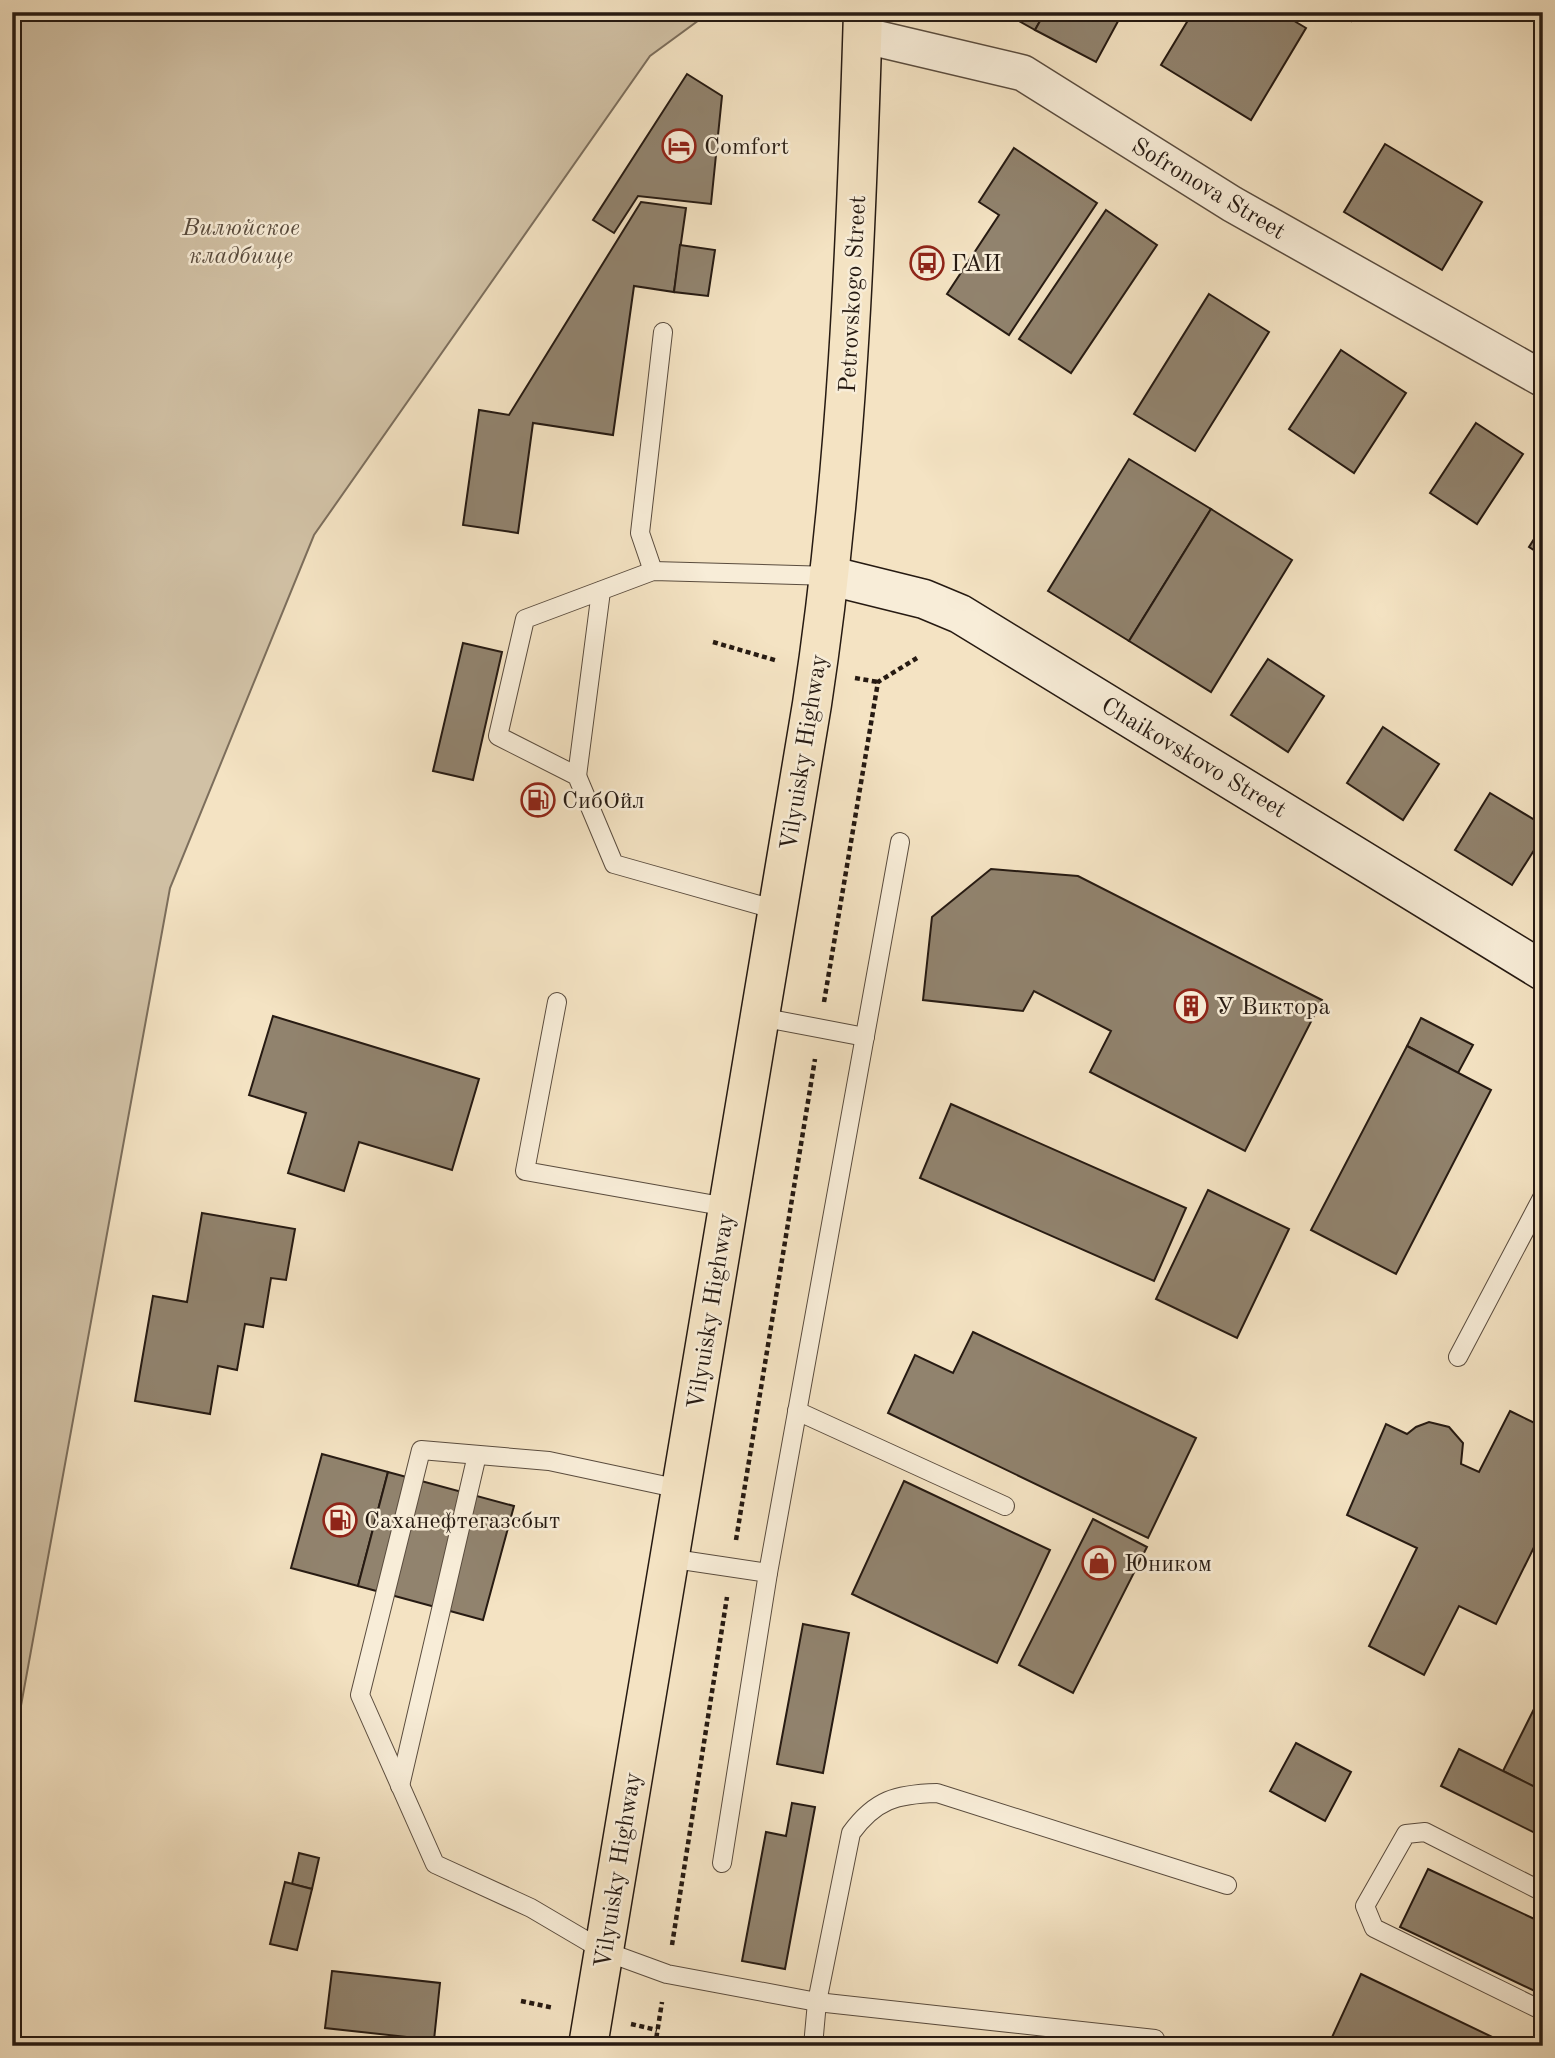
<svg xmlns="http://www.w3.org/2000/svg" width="1555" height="2058" viewBox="0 0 1555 2058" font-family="'Old Standard TT',serif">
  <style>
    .green { fill: #d1c1a5; stroke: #7c6e5c; stroke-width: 2 }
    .building { fill: #91836e; stroke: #261a12; stroke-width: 2 }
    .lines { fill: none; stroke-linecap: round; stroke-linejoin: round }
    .lane-casing { stroke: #5a4c3e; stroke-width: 20 }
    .street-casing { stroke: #5a4c3e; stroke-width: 38 }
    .secondary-casing { stroke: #261a12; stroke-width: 41 }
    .primary-casing { stroke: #261a12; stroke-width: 41 }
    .path { stroke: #261a12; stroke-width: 4.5; stroke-dasharray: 5 3.5; stroke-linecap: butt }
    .lane { stroke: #f8edd8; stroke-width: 18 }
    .street { stroke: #f8edd8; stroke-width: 35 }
    .secondary { stroke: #f8edd8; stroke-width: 38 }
    .primary { stroke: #f4e3c3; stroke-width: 38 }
    .labels { text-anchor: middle; stroke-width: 5; stroke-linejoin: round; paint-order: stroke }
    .poi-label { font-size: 24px; fill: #261a12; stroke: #f8edd8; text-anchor: start }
    .street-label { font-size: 24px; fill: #261a12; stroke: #f8edd8 }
    .park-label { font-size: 24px; font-style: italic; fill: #594c3e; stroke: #f8edd8 }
  </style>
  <rect width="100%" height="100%" fill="#f4e3c3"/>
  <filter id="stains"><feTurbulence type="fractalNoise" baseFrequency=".00286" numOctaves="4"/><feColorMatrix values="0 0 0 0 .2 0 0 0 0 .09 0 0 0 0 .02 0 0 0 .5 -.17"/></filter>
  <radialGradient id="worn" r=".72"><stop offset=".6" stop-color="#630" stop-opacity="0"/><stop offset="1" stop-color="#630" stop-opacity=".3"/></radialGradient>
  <polygon class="green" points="12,12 710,12 650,56 314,535 170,888 12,1755"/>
  <g class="building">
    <polygon points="1003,12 1045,12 1035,30"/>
    <polygon points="1045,12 1123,12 1096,62 1035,30"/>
    <polygon points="1193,12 1279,12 1306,28 1251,120 1161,65"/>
    <polygon points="1350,12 1401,12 1352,21"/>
    <polygon points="687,74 722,96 711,204 638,196 614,233 593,220"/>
    <polygon points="1385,144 1482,202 1442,270 1344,212"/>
    <polygon points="1014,148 1097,203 1009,335 947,294 999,215 979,202"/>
    <polygon points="641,202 686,208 674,292 634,286 613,435 533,423 518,533 463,525 479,410 509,415"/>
    <polygon points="1106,210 1157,245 1071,373 1019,339"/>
    <polygon points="680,245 715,250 708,296 674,292"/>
    <polygon points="1209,294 1269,332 1195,451 1134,414"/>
    <polygon points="1341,350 1406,393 1354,473 1289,429"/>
    <polygon points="1476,423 1523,454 1477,524 1430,493"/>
    <polygon points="1129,459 1211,509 1129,641 1048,591"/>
    <polygon points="1211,509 1292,560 1211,692 1129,641"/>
    <polygon points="1543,525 1543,556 1529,547"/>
    <polygon points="463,643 502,652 473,780 433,771"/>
    <polygon points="1268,659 1324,696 1288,752 1231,715"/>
    <polygon points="1383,727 1439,764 1403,820 1347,783"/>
    <polygon points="1490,793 1543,825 1543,836 1512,885 1455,850"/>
    <polygon points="991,869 1078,876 1322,1000 1245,1151 1090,1072 1111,1031 1034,991 1023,1011 923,1000 932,917"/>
    <polygon points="273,1016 479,1079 452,1170 359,1142 344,1191 288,1173 306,1113 249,1095"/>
    <polygon points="1421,1018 1473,1045 1458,1073 1407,1046"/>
    <polygon points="1407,1046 1491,1090 1396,1274 1311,1230"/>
    <polygon points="951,1104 1186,1208 1154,1281 920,1178"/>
    <polygon points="1208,1190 1289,1229 1237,1338 1156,1299"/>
    <polygon points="202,1213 295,1229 286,1280 271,1278 263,1327 245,1324 237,1370 218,1366 210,1414 135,1401 153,1296 187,1302"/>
    <polygon points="973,1332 1196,1438 1148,1538 888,1413 915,1355 953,1373"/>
    <polygon points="1510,1411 1543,1427 1543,1529 1496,1624 1459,1606 1424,1675 1369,1646 1417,1548 1347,1515 1386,1424 1407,1434 1416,1427 1429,1422 1449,1427 1463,1443 1461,1464 1479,1472"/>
    <polygon points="322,1454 388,1472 358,1586 291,1568"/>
    <polygon points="388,1472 514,1506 483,1620 358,1586"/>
    <polygon points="904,1481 1050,1550 997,1663 852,1594"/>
    <polygon points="1093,1519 1147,1547 1073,1693 1019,1665"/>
    <polygon points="803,1624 849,1633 823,1773 777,1764"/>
    <polygon points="1543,1691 1543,1791 1503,1771"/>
    <polygon points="1296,1743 1351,1772 1325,1821 1270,1791"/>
    <polygon points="1459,1749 1543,1791 1543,1837 1441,1786"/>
    <polygon points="792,1803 815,1807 785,1969 742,1961 766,1832 786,1836"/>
    <polygon points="299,1853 319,1858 312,1889 292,1884"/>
    <polygon points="1428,1869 1543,1923 1543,1995 1400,1927"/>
    <polygon points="285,1882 312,1889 297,1950 270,1944"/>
    <polygon points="332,1971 440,1983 434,2040 325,2028"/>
    <polygon points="1361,1974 1511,2046 1328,2046"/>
  </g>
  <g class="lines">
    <defs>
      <g id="lane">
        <polyline points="653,571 640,533 663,332"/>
        <polyline points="577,776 601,591"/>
        <polyline points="777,910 614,864 577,776 498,736 525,619 653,571 831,576"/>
        <polyline points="557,1002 525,1171 727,1207"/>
        <polyline points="760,1017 865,1037"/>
        <polyline points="1458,1357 1543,1196"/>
        <polyline points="797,1411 1005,1506"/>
        <polyline points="680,1489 549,1461 421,1450 360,1695 435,1864 531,1908 604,1951 667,1974 817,2002 1155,2039"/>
        <polyline points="668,1558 768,1573"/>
        <polyline points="400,1786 477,1455"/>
        <polyline points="722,1863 768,1573 900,842"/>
        <polyline points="1543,1892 1425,1832 1406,1834 1365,1906 1374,1928 1543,2011"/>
        <path d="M813 2046 817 2002 851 1833C875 1800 896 1794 937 1793L1227 1885"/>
      </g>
      <polyline id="street" points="862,35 1023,73 1232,204 1543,379"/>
      <polyline id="secondary" points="831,576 924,599 960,614 1543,971"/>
      <path id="primary" d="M588 2046 812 704C847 474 856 244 863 12"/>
    </defs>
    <use href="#lane" class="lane-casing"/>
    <use href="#street" class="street-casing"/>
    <use href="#secondary" class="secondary-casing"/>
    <use href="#primary" class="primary-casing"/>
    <g class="path">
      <polyline points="713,642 778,661"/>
      <polyline points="855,678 878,682"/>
      <polyline points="824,1002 878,682 917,658"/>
      <polyline points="736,1540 815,1059"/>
      <polyline points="672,1945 727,1597"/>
      <polyline points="521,2001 554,2008"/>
      <polyline points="631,2024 657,2030"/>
      <polyline points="655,2046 662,2002"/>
    </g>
    <use href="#lane" class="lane"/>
    <use href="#street" class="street"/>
    <use href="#secondary" class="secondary"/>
    <use href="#primary" class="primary"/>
  </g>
  <defs>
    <symbol id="hotel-ring" viewBox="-11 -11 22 22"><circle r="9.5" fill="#f8edd8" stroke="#8f2418" stroke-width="1.5"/><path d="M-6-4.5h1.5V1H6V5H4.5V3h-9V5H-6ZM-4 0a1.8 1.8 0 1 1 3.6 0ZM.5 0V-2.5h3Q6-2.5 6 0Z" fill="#8f2418"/></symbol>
    <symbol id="bus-ring" viewBox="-11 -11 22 22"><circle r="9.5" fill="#f8edd8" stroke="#8f2418" stroke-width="1.5"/><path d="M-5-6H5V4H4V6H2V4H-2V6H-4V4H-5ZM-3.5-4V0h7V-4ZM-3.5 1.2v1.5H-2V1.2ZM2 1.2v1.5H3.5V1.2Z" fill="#8f2418"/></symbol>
    <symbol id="fuel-ring" viewBox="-11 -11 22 22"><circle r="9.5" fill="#f8edd8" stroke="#8f2418" stroke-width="1.5"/><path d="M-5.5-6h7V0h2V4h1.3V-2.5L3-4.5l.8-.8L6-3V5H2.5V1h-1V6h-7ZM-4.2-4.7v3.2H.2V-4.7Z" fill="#8f2418"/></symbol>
    <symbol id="building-ring" viewBox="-11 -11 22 22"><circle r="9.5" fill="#f8edd8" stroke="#8f2418" stroke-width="1.5"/><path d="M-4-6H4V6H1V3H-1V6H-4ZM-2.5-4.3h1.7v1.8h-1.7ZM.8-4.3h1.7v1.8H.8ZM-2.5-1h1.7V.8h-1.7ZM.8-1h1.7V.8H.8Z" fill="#8f2418"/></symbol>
    <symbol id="shop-ring" viewBox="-11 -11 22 22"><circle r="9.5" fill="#f8edd8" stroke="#8f2418" stroke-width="1.5"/><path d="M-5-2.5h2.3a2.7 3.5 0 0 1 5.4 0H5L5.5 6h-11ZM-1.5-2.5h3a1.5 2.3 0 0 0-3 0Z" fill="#8f2418"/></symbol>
  </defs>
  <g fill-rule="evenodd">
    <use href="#hotel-ring" x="660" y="127" width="38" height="38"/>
    <use href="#bus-ring" x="908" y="244" width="38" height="38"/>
    <use href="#fuel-ring" x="519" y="781" width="38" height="38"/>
    <use href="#building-ring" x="1172" y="987" width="38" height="38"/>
    <use href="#fuel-ring" x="321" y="1501" width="38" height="38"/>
    <use href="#shop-ring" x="1080" y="1544" width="38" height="38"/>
  </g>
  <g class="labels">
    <g class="poi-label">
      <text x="704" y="154">Comfort</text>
      <text x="951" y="271">ГАИ</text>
      <text x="562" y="808">СибОйл</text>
      <text x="1216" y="1014">У Виктора</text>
      <text x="364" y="1528">Саханефтегазсбыт</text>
      <text x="1124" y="1571">Юником</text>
    </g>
    <g class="street-label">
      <text transform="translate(1209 188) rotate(31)" y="8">Sofronova Street</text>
      <text transform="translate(852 294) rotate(-87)" y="8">Petrovskogo Street</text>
      <text transform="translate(803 752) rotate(-81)" y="8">Vilyuisky Highway</text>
      <text transform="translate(1194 757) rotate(31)" y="8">Chaikovskovo Street</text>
      <text transform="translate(710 1311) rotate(-81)" y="8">Vilyuisky Highway</text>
      <text transform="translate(617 1870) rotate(-81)" y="8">Vilyuisky Highway</text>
    </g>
    <g class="park-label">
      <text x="241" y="235">Вилюйское<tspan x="241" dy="28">кладбище</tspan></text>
    </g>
  </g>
  <rect width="1555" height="2058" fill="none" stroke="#f4e3c3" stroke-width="42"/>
  <rect x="14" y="14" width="1527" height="2030" fill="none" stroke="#261a12" stroke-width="3.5"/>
  <rect x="21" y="21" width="1513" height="2016" fill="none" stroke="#261a12" stroke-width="2"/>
  <rect width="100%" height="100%" filter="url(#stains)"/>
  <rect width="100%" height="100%" fill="url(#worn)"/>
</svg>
